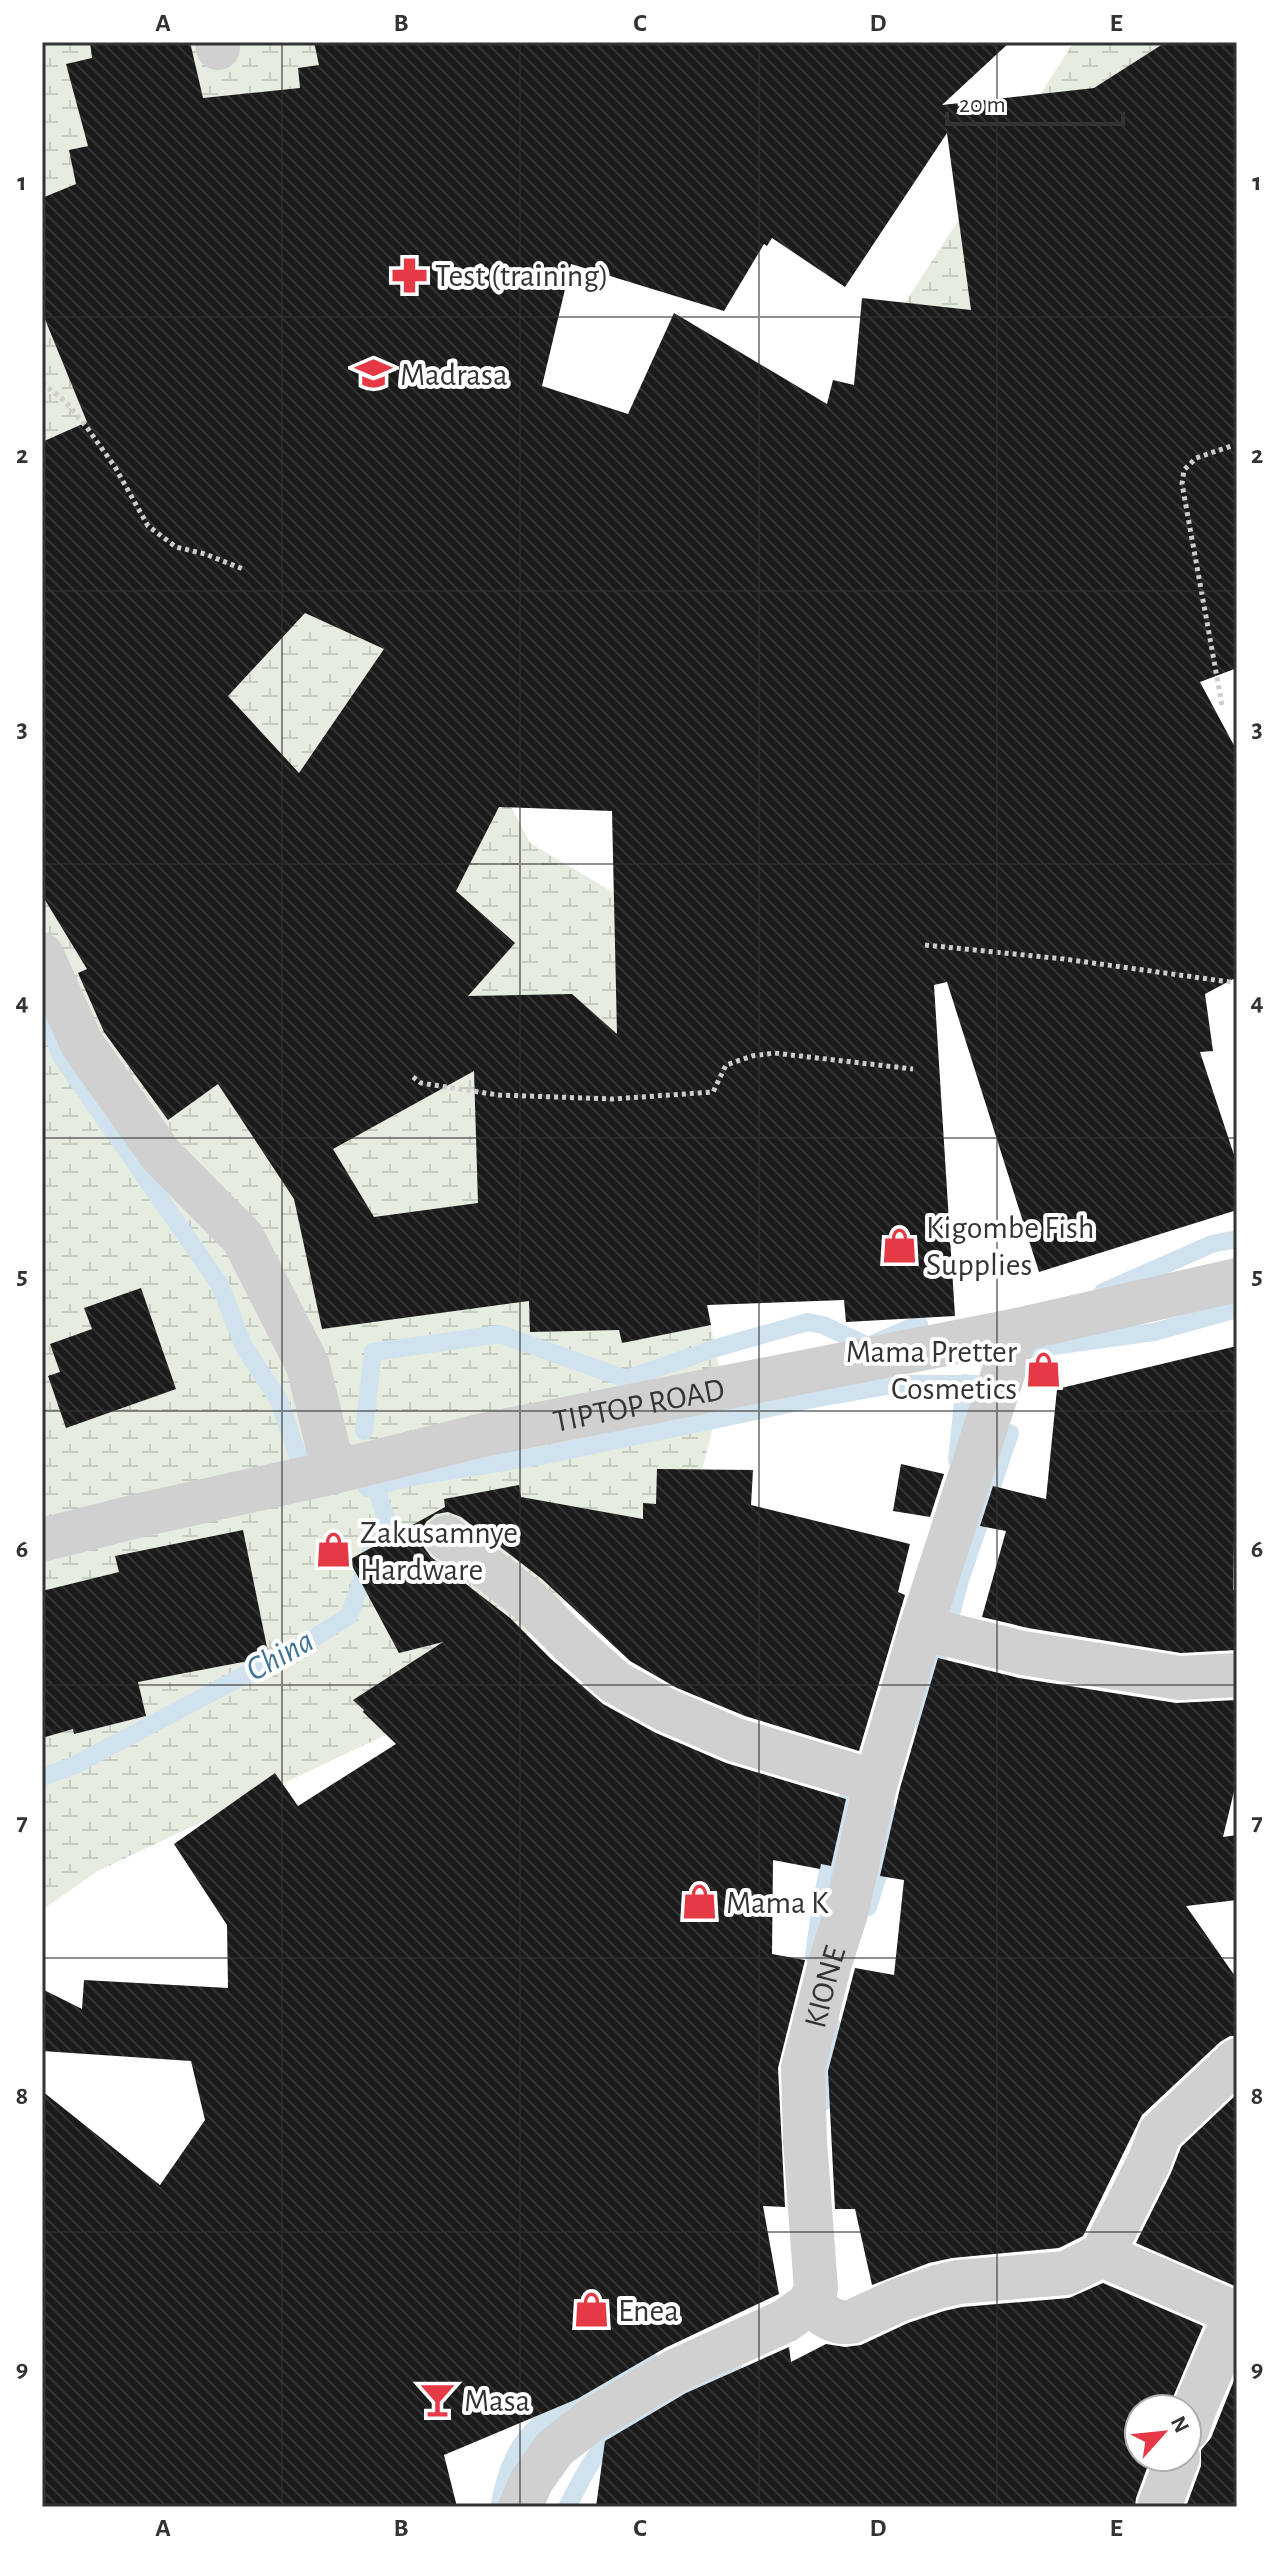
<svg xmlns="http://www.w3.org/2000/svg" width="1279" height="2549" viewBox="0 0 1279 2549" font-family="'Alegreya Sans',sans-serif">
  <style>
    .wetland { fill: url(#wetland-marsh) }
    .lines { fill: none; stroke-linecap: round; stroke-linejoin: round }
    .stream { stroke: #cfe2ee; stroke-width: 18 }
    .building { fill: url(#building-back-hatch); fill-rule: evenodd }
    .path { stroke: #cdcdcd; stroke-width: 5; stroke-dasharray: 4 4; stroke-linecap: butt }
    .minor { stroke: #d0d0d0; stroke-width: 44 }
    .grid { fill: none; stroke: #333; stroke-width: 2; stroke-opacity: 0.55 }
    .labels { text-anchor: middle; stroke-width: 8; stroke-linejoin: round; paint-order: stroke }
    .poi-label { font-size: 32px; fill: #333; stroke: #fff; text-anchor: start }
    .street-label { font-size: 32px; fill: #333; stroke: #fff }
    .water-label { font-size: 34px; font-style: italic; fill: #3f7597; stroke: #fff }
    .neatline { fill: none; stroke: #333; stroke-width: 3 }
    .grid-label { font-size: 26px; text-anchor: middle; font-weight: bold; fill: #333 }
  </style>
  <defs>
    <pattern id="wetland-marsh" width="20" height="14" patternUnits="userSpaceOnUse" patternTransform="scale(2)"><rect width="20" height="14" fill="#e6ecdf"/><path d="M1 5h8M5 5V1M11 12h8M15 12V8" fill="none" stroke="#c6cbc0"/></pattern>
    <pattern id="building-back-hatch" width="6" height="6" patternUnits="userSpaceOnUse" patternTransform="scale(2)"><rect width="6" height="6" fill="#1a1a1a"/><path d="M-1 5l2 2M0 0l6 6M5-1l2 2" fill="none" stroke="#333"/></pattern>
  </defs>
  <rect width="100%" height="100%" fill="#fff"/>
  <polygon class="wetland" points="42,42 389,42 467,723 530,843 613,892 681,648 1074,42 1237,42 686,1197 723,1388 696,1494 428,1715 98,1871 42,1910"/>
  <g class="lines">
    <g class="stream">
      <polyline points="43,1006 61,1056 220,1285 244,1347 279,1400 298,1456"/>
      <polyline points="1103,1292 1212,1244 1237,1239"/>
      <polyline points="1031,1349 1154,1332 1237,1309"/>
      <polyline points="364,1431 373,1352 500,1334 626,1379 716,1348 808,1322 823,1325 868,1346 919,1324"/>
      <polyline points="957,1460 965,1383"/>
      <polyline points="364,1463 367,1488 417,1476 536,1457 808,1400 898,1384 977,1384"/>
      <polyline points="948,1626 960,1580 1010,1433"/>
      <polyline points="925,1729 923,1702 939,1654"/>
      <polyline points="42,1777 75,1765 307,1642 349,1616 385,1515 372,1475"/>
      <polyline points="868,1907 897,1814"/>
      <path d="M814 1956C821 1899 831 1845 850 1791"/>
      <polyline points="823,2102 834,2028"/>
      <path d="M499 2507C504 2483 511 2456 527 2437 552 2408 616 2378 651 2362"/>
      <path d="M567 2507C579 2486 589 2461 606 2444 641 2410 690 2390 733 2367"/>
    </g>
  </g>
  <g class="building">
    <path d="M90 42H190L203 98 300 88 298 68 319 65 314 42H1010L942 105 1094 88 1166 42H1237V668L1200 682 1237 751V977L1205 994 1213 1051 1200 1052 1237 1164V1210L1039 1272 947 982 934 985 955 1316 846 1322 844 1300 707 1305 711 1325 622 1343 619 1330 530 1332 529 1301 322 1329 294 1199 218 1084 168 1120 104 1032 78 973 87 969 42 895V442L87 422 42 312V198L76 184 69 150 88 146 66 64 92 58ZM947 133 971 310 862 298 854 385 833 380 827 404 674 313 628 414 542 386 571 264 724 311 764 244 767 246 772 238 845 287ZM305 613 384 649 299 773 228 696ZM499 807 612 811 617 1034 572 994 468 996 515 943 456 891ZM474 1071 478 1203 374 1217 333 1149Z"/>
    <polygon points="141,1288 176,1389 66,1428 48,1376 60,1372 50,1344 92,1329 84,1308"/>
    <polygon points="1237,1346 1237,1488 1235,1489 1233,1590 1237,1590 1237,1650 1181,1653 1028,1628 982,1617 1006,1531 980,1526 993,1486 1046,1499 1057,1389"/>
    <polygon points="901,1464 944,1474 930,1517 893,1511"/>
    <polygon points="657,1469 753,1470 751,1505 910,1544 898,1592 905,1595 859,1751 745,1716 677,1688 630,1661 542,1579 461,1517 448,1512 436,1514 426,1522 421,1533 423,1546 431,1557 510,1618 551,1659 603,1704 656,1733 726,1763 846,1799 831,1866 821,1864 820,1869 773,1860 772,1954 805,1960 778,2068 785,2207 763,2206 779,2294 665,2348 577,2399 444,2455 457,2507 42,2507 42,2091 160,2185 205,2120 191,2061 42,2051 42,1989 82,2009 84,1980 228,1988 227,1925 174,1844 275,1773 298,1806 396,1744 363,1712 364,1710 353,1700 443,1642 399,1653 349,1560 445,1507 444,1499 519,1485 521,1497 643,1519 643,1503 656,1504"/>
    <polygon points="243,1530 269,1657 138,1682 146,1716 74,1734 73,1729 42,1738 42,1591 119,1572 115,1556"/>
    <polygon points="938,1658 1019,1678 1176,1703 1237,1700 1237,1779 1223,1837 1237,1835 1237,1900 1186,1906 1237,1979 1237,2036 1230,2036 1220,2042 1142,2115 1083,2236 1059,2248 952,2258 929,2263 872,2285 855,2209 835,2209 828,2071 855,1968 894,1975 904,1880 880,1876 900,1788"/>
    <polygon points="1237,2094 1237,2287 1136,2243 1171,2173 1181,2147"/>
    <polygon points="1103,2283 1203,2326 1168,2409 1139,2409 1139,2457 1151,2457 1136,2498 1135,2507 596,2507 605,2441 686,2393 789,2347 791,2362 826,2344 845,2347 861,2345 908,2323 944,2311 962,2307 1069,2298"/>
    <polygon points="1237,2373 1237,2507 1186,2507 1201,2466 1201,2450 1211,2438"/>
  </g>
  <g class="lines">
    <g class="path">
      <polyline points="42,383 65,401 88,429 115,467 148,526 176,547 205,554 243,569"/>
      <polyline points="1222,705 1182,484 1184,470 1196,458 1237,444"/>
      <polyline points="925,945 1064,959 1237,983"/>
      <polyline points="413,1077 421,1083 498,1095 613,1099 713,1092 726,1065 752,1056 774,1053 913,1069"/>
    </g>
    <g class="minor">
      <polyline points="217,42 218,48"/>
      <polyline points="42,955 82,1044 161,1155 243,1238 308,1366 334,1472"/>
      <polyline points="446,1537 527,1599 568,1640 615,1682 666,1710 736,1740 876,1782"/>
      <path id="s1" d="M42 1540 141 1515 334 1472 483 1435 1017 1330 1237 1280"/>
      <polyline points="921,1628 1023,1653 1180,1678 1237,1675"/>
      <polyline points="1102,2255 1237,2314"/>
      <path d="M809 2304C823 2314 833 2324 851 2322L899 2300 937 2287 958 2282 1066 2273 1102 2255 1149 2162 1160 2133 1237 2060"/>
      <polyline points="1187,2430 1196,2405 1236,2313"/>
      <path id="s2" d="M520 2507 532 2480 555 2448 591 2420 675 2371 785 2321 809 2304 816 2289 805 2141 803 2068 830 1963 846 1913 876 1782 921 1628 1017 1330"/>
      <polyline points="1159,2507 1178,2457"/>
    </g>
  </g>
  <path class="grid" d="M282 42V2507M520 42V2507M759 42V2507M997 42V2507M42 317H1237M42 591H1237M42 864H1237M42 1138H1237M42 1411H1237M42 1685H1237M42 1958H1237M42 2232H1237"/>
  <defs>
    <symbol id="pharmacy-bare" viewBox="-9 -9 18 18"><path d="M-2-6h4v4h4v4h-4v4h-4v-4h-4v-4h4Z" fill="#e63946" stroke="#fff" stroke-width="2.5" paint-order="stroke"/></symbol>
    <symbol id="school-bare" viewBox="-9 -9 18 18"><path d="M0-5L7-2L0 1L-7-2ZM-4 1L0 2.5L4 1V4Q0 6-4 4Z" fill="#e63946" stroke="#fff" stroke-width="2.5" paint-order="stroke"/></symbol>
    <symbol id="shop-bare" viewBox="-9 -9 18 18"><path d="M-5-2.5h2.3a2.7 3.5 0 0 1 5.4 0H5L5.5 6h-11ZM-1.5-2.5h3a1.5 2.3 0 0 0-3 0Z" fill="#e63946" stroke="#fff" stroke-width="2.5" paint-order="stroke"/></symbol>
    <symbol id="bar-bare" viewBox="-9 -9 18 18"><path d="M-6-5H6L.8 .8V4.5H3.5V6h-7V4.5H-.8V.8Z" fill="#e63946" stroke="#fff" stroke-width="2.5" paint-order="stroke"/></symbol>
  </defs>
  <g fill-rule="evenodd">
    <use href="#pharmacy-bare" x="384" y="250" width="51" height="51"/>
    <use href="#school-bare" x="348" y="348" width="51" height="51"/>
    <use href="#shop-bare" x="874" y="1220" width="51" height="51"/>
    <use href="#shop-bare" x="1018" y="1344" width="51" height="51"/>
    <use href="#shop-bare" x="308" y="1524" width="51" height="51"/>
    <use href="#shop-bare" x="674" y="1876" width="51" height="51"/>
    <use href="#shop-bare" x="566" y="2284" width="51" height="51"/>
    <use href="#bar-bare" x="412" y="2374" width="51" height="51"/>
  </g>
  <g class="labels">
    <g class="poi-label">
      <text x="435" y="286">Test (training)</text>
      <text x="400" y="385">Madrasa</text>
      <text x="926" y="1238">Kigombe Fish<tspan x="926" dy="37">Supplies</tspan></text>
      <text x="1017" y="1362" text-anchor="end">Mama Pretter<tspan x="1017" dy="37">Cosmetics</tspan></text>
      <text x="360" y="1543">Zakusamnye<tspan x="360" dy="37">Hardware</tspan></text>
      <text x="726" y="1913">Mama K</text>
      <text x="618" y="2321">Enea</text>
      <text x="464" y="2411">Masa</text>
    </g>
    <g class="street-label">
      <text dy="11" stroke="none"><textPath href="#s1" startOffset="612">TIPTOP ROAD</textPath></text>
      <text dy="11" stroke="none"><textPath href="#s2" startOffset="684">KIONE</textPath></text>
    </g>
    <g class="water-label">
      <text transform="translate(279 1654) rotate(-29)" y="12">China</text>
    </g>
  </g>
  <rect width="1279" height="2549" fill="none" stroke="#ffffff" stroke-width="88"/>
  <g transform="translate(1163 2433) rotate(63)"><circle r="38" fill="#ffffff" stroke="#adadad" stroke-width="2"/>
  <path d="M0-6L14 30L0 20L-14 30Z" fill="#e63946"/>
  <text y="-12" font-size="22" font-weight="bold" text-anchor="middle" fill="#333333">N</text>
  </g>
  <path d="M947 112v12h176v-12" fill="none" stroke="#333333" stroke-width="4"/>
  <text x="959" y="112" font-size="24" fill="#333333" stroke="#ffffff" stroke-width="6" paint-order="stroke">20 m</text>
  <rect x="44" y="44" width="1191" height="2461" class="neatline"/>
  <g class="grid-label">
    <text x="163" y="31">A</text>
    <text x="401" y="31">B</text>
    <text x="640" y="31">C</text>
    <text x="878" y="31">D</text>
    <text x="1116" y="31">E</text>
    <text x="22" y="190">1</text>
    <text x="1257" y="190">1</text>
    <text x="22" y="463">2</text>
    <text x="1257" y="463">2</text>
    <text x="22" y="737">3</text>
    <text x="1257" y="737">3</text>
    <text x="22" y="1010">4</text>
    <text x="1257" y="1010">4</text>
    <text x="22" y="1284">5</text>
    <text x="1257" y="1284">5</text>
    <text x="22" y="1557">6</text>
    <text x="1257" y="1557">6</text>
    <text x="22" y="1830">7</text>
    <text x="1257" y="1830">7</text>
    <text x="22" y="2104">8</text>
    <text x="1257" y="2104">8</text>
    <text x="22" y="2377">9</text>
    <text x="1257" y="2377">9</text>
    <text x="163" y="2536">A</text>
    <text x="401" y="2536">B</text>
    <text x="640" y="2536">C</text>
    <text x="878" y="2536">D</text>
    <text x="1116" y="2536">E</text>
  </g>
</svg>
